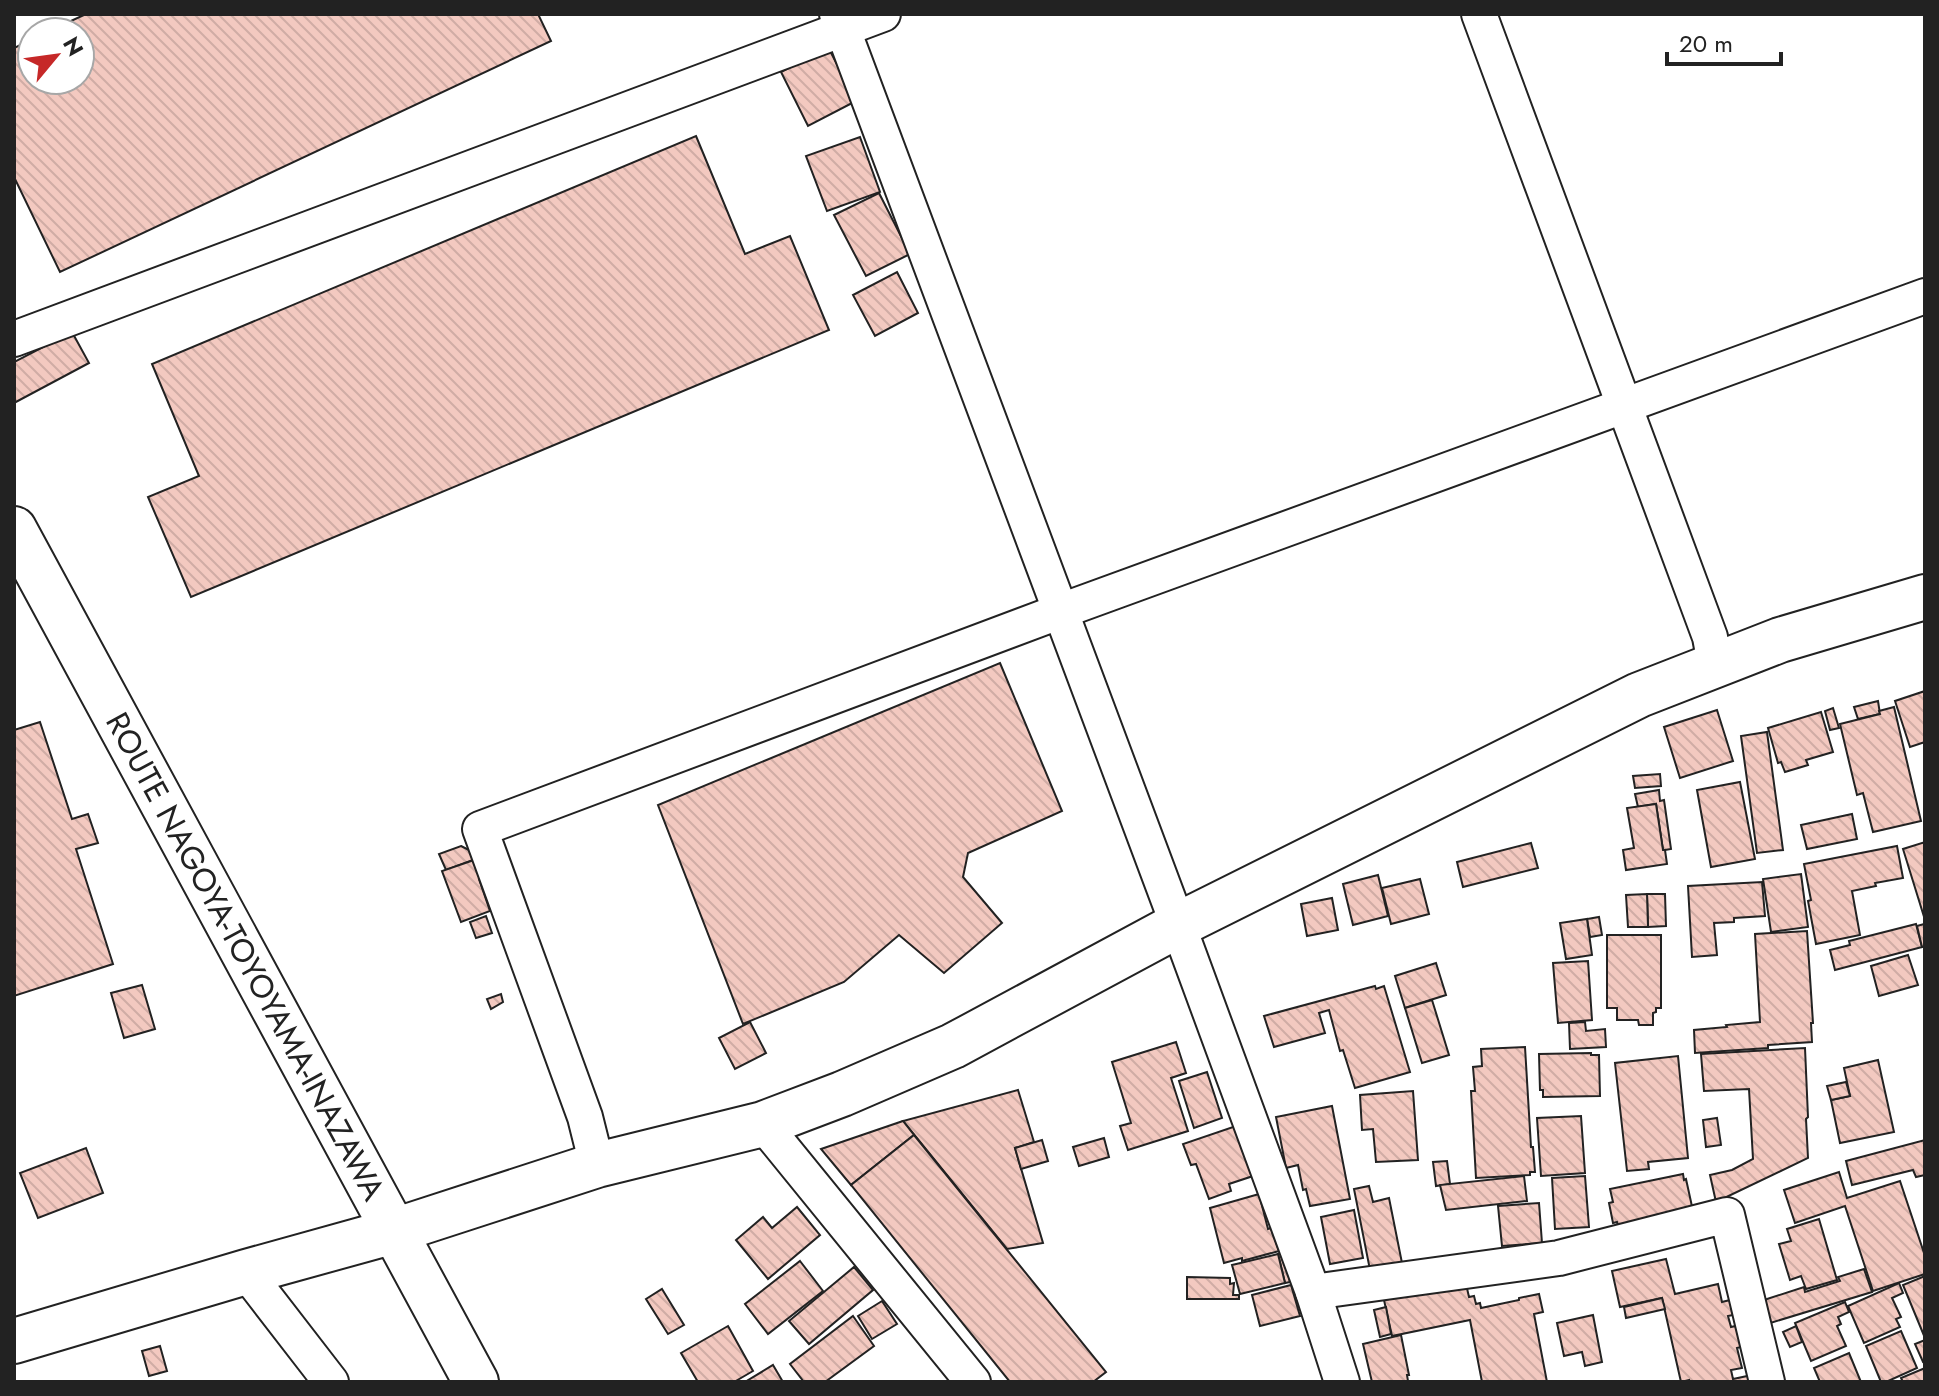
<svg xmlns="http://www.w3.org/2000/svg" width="1939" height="1396" viewBox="0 0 1939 1396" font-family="Jost,sans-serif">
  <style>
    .building { fill: url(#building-back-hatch); stroke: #222; stroke-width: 2 }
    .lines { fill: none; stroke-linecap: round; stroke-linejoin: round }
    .street-casing { stroke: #222; stroke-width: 38 }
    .secondary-casing { stroke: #222; stroke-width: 48 }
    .street { stroke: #fff; stroke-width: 34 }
    .secondary { stroke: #fff; stroke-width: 44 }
    .labels { text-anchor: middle; stroke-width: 6; stroke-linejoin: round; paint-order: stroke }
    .street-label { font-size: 32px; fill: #222; stroke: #fff }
  </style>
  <defs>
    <pattern id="building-back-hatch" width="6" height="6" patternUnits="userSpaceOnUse" patternTransform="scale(2)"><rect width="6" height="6" fill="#f3c9c0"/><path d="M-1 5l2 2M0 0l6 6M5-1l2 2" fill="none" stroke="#d0aca5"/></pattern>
  </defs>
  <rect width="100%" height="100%" fill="#fff"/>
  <g class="building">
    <polygon points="86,14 538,14 551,41 60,272 14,177 14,48 32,39 32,80 80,80 80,32 47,32"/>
    <polygon points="828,47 856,101 808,126 781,72"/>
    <polygon points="696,136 745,254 790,236 829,330 191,597 148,497 199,476 152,364"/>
    <polygon points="860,137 880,192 827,211 806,156"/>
    <polygon points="879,193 910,254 866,276 834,215"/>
    <polygon points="897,272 918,313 875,336 853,295"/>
    <polygon points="72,332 89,363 14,403 14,362"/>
    <polygon points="1000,663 1062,811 968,853 963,877 1002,923 944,973 899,935 844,982 743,1024 658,805"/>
    <polygon points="1925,691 1925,742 1910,747 1895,701"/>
    <polygon points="1878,701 1880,714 1858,719 1854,707"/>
    <polygon points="1894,707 1921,821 1873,832 1863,793 1857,795 1840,724 1880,714 1879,711"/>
    <polygon points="1833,708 1839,728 1830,730 1825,711"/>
    <polygon points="1717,710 1733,761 1680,778 1664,727"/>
    <polygon points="1821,712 1833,752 1806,760 1808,765 1785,772 1781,762 1778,763 1768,728"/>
    <polygon points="40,722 72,819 88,814 98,843 76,849 113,964 14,996 14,730"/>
    <polygon points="1767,732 1783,850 1757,853 1741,736"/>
    <polygon points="1660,774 1661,786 1635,788 1633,776"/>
    <polygon points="1740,782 1755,859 1711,867 1697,790"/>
    <polygon points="1659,790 1660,801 1664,800 1671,849 1665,850 1663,850 1656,804 1638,807 1635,794"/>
    <polygon points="1656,804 1663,850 1665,850 1667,864 1626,870 1623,850 1634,848 1627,808"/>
    <polygon points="1852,814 1857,839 1807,849 1801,825"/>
    <polygon points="1925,842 1925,920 1903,849"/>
    <polygon points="1531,843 1538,868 1463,887 1457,862"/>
    <polygon points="461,846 469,850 473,860 446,870 439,854"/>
    <polygon points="1897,846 1903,878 1875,883 1876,886 1852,891 1860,935 1816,944 1808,901 1811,900 1804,864"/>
    <polygon points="474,860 481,878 479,879 490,911 461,922 442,871"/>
    <polygon points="1801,874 1808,927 1771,932 1763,879"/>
    <polygon points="1378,875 1388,916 1353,925 1343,884"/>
    <polygon points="1420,879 1429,914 1391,924 1382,888"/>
    <polygon points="1762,882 1765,916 1734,918 1734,922 1714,923 1717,955 1692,957 1688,886"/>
    <polygon points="1647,894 1665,894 1666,926 1648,927"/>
    <polygon points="1647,894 1648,927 1628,927 1626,895"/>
    <polygon points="1332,898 1338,930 1307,936 1301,904"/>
    <polygon points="486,916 492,933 476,938 470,922"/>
    <polygon points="1599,917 1602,935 1590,937 1587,919"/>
    <polygon points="1587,919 1592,955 1566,959 1560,923"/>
    <polygon points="1916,924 1922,947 1835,970 1830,950 1850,945 1849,941"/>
    <polygon points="1924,924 1925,946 1922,947 1917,926"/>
    <polygon points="1807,931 1813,1023 1811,1023 1812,1042 1768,1045 1768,1048 1695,1053 1694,1030 1727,1027 1726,1025 1760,1022 1755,934"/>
    <polygon points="1607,935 1661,935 1661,1008 1656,1008 1656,1012 1653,1013 1653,1025 1639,1025 1638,1020 1617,1020 1617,1008 1607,1008"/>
    <polygon points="1908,955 1918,985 1879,996 1871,966"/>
    <polygon points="1588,961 1592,1020 1558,1023 1553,963"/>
    <polygon points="1436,963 1446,995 1405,1008 1395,976"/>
    <polygon points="142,985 155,1029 124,1038 111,993"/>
    <polygon points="1375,986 1376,989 1384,986 1410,1072 1355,1088 1343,1050 1340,1051 1329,1010 1319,1013 1325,1033 1274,1047 1264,1016"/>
    <polygon points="501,994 503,1002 491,1009 487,999"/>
    <polygon points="1432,1000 1449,1055 1422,1063 1405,1008"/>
    <polygon points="750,1022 766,1053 735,1069 719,1038"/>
    <polygon points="1585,1022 1586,1031 1605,1029 1606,1047 1570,1049 1569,1023"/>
    <polygon points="1176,1042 1186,1073 1171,1078 1188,1131 1128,1150 1120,1126 1131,1123 1112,1062"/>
    <polygon points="1525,1047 1531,1147 1533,1147 1535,1172 1530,1172 1530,1175 1476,1178 1471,1091 1475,1091 1473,1067 1482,1066 1481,1049"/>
    <polygon points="1805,1048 1808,1117 1806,1119 1808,1158 1716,1202 1710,1175 1732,1170 1753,1159 1749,1089 1704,1091 1701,1054"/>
    <polygon points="1591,1053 1591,1055 1599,1055 1600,1096 1543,1097 1543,1090 1540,1090 1539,1054"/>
    <polygon points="1678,1056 1688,1158 1648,1162 1649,1169 1627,1171 1615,1063"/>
    <polygon points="1878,1060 1894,1132 1840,1143 1831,1100 1850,1096 1844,1068"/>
    <polygon points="1207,1072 1222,1118 1194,1128 1179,1081"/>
    <polygon points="1846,1082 1850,1096 1831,1100 1827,1086"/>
    <polygon points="1018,1090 1034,1142 1015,1148 1043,1243 1007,1249 903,1121"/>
    <polygon points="1413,1091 1418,1160 1376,1162 1373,1129 1362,1130 1360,1095"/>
    <polygon points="1332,1106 1350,1199 1310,1206 1306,1189 1303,1190 1298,1165 1286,1168 1276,1117"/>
    <polygon points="1581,1116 1585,1173 1541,1176 1537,1118"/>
    <polygon points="1717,1118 1721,1145 1706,1147 1703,1120"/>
    <polygon points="903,1121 914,1135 851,1185 821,1149"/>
    <polygon points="1236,1126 1253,1176 1229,1184 1231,1191 1209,1199 1196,1164 1191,1165 1183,1144"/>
    <polygon points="914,1135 1106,1372 1093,1382 1010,1382 851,1185"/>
    <polygon points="1104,1138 1109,1157 1079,1166 1073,1147"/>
    <polygon points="1042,1140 1048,1161 1021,1169 1015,1148"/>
    <polygon points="1925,1140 1925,1175 1916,1177 1913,1170 1852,1185 1846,1161"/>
    <polygon points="86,1148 103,1193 38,1218 20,1173"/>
    <polygon points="1447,1161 1450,1184 1436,1186 1433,1162"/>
    <polygon points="1839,1172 1847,1198 1900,1181 1925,1256 1925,1274 1873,1291 1845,1206 1795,1223 1784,1190"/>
    <polygon points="1683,1174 1684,1180 1686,1179 1693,1211 1618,1226 1617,1222 1613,1223 1609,1203 1613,1202 1610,1189"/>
    <polygon points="1524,1176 1527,1201 1446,1210 1440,1185"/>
    <polygon points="1585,1176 1589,1227 1555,1229 1552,1178"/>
    <polygon points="1369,1186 1373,1202 1389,1198 1403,1268 1371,1275 1354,1189"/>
    <polygon points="1259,1194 1268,1229 1271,1228 1279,1251 1242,1261 1242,1258 1224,1263 1210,1208"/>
    <polygon points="1539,1203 1542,1243 1502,1246 1498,1206"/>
    <polygon points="797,1207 820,1235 768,1279 736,1240 763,1217 772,1228"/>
    <polygon points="1354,1210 1363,1258 1330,1264 1321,1217"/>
    <polygon points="1819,1219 1837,1280 1806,1289 1801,1276 1790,1280 1779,1244 1791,1241 1787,1229"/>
    <polygon points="1283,1253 1290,1282 1285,1283 1278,1254"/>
    <polygon points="1278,1254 1285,1283 1240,1294 1232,1265"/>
    <polygon points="1666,1259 1675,1294 1718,1284 1722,1302 1730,1300 1733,1315 1728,1316 1731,1327 1744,1324 1749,1345 1737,1348 1742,1368 1731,1370 1733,1379 1752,1375 1753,1382 1689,1382 1689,1380 1681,1382 1662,1298 1620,1307 1612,1271"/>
    <polygon points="800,1261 823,1291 768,1334 745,1304"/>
    <polygon points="854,1267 873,1290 809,1344 789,1321"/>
    <polygon points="1864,1269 1872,1292 1767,1324 1761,1301 1804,1287 1805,1292 1840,1281 1838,1277"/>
    <polygon points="1925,1276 1925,1338 1903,1285"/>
    <polygon points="1187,1277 1230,1278 1230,1284 1234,1283 1233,1295 1239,1295 1239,1299 1187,1299"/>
    <polygon points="1899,1283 1903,1293 1892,1298 1901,1317 1896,1319 1900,1327 1864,1343 1848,1306"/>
    <polygon points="1466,1284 1469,1297 1474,1296 1476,1304 1480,1303 1481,1308 1519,1300 1519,1298 1539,1294 1543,1312 1534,1314 1547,1382 1482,1382 1470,1320 1392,1336 1384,1300"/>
    <polygon points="1291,1285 1300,1316 1260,1326 1252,1295"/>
    <polygon points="662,1289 684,1325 668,1334 646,1299"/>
    <polygon points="1662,1298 1665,1309 1626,1318 1624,1307"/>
    <polygon points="882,1301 897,1324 872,1339 858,1316"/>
    <polygon points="1845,1302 1849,1312 1838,1317 1841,1324 1837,1326 1846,1346 1811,1361 1795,1323"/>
    <polygon points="1386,1307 1391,1334 1380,1337 1374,1310"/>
    <polygon points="1593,1315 1602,1362 1585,1366 1582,1352 1564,1356 1557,1323"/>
    <polygon points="853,1316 874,1346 825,1382 804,1382 790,1364"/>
    <polygon points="728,1326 753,1371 734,1382 698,1382 681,1353"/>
    <polygon points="1796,1326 1802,1342 1790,1347 1783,1332"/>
    <polygon points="1901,1331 1917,1368 1886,1382 1881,1382 1866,1346"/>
    <polygon points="1401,1335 1409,1375 1407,1375 1408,1381 1372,1382 1363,1344"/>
    <polygon points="1925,1340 1925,1361 1923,1362 1915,1344"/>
    <polygon points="160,1346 167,1371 149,1376 142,1351"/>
    <polygon points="1849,1353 1861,1382 1820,1382 1814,1368"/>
    <polygon points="773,1365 783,1382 745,1382"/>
    <polygon points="1925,1368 1925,1382 1903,1382 1901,1378"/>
  </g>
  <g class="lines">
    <defs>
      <g id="street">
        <polyline points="837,14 1178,925 1313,1292 1342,1382"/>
        <polyline points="1479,14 1710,637 1715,664"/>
        <polyline points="14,339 883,14"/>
        <polyline points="763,1124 973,1382"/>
        <polyline points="597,1165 585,1117 480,829 1061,611 1925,296"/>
        <polyline points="246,1272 331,1382"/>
        <polyline points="1313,1292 1559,1258 1727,1215 1767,1382"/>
      </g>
      <g id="secondary">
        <path id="s1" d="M14 529 476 1382"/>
        <polyline points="14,1341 246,1272 394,1231 597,1165 763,1124 842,1094 953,1046 1178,925 1639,695 1780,640 1925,597"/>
      </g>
    </defs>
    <use href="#street" class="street-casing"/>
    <use href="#secondary" class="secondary-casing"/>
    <use href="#street" class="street"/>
    <use href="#secondary" class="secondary"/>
  </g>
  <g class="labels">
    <g class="street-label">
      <text dy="11" stroke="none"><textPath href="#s1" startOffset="486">ROUTE NAGOYA-TOYOYAMA-INAZAWA</textPath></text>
    </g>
  </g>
  <rect width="1939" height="1396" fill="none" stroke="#222222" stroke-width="32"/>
  <g transform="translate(56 56) rotate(61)"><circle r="38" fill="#ffffff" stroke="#a7a7a7" stroke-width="2"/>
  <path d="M0-6L14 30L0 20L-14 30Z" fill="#c62828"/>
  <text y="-12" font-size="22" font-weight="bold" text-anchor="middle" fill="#222222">N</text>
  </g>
  <path d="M1667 52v12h114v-12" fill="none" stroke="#222222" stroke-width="4"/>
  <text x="1679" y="52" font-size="24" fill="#222222" stroke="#ffffff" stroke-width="6" paint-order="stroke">20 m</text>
</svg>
